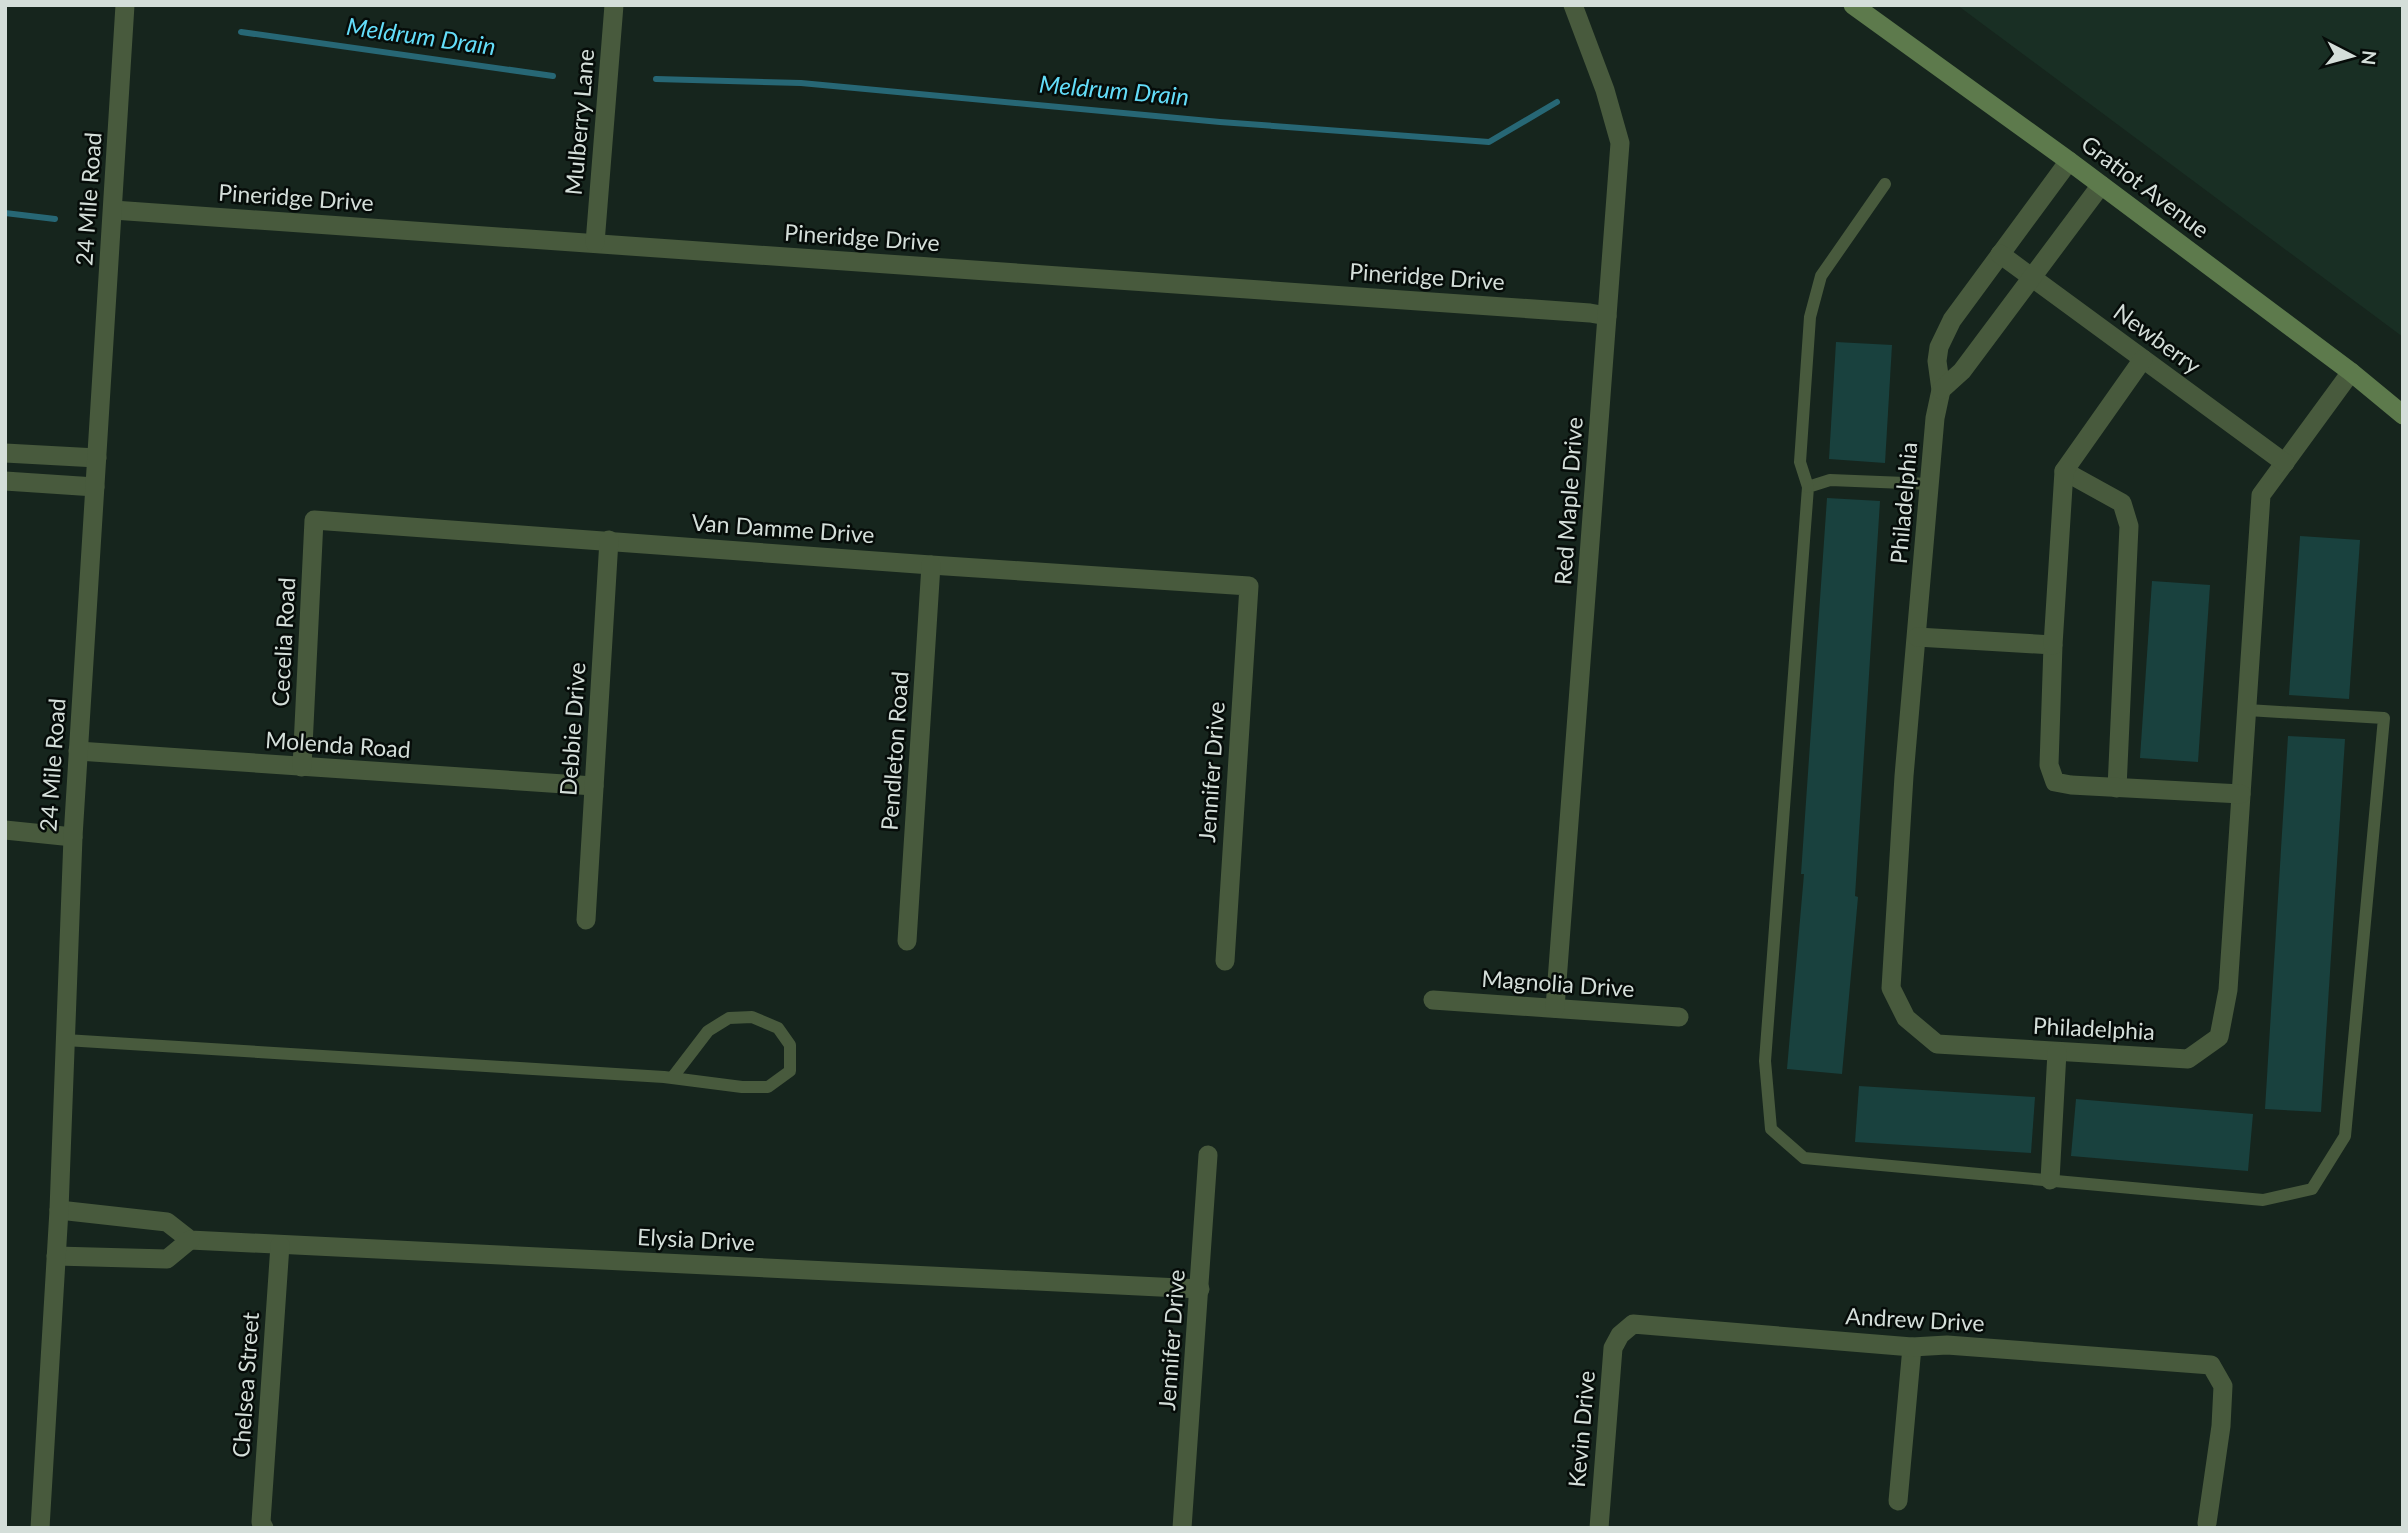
<svg xmlns="http://www.w3.org/2000/svg" width="2408" height="1533" viewBox="0 0 2408 1533" font-family="Lato,sans-serif">
  <style>
    .built { fill: #192f24 }
    .lines { fill: none; stroke-linecap: round; stroke-linejoin: round }
    .stream { stroke: #276775; stroke-width: 6 }
    .building { fill: #19413e }
    .service { stroke: #485a3d; stroke-width: 12 }
    .minor { stroke: #485a3d; stroke-width: 19 }
    .tertiary { stroke: #485a3d; stroke-width: 19 }
    .secondary { stroke: #5d7a4c; stroke-width: 19 }
    .labels { text-anchor: middle; stroke-width: 5; stroke-linejoin: round; paint-order: stroke }
    .street-label { font-size: 23px; fill: #d4ded9; stroke: #060c09 }
    .water-label { font-size: 24px; font-style: italic; fill: #63ddf9; stroke: #060c09 }
  </style>
  <rect width="100%" height="100%" fill="#16251d"/>
  <polygon class="built" points="1957,5 2403,5 2403,337"/>
  <g class="lines">
    <g class="stream">
      <polyline points="241,32 553,76"/>
      <polyline points="656,79 801,83 1220,122 1489,142 1557,102"/>
      <polyline points="5,213 55,219"/>
    </g>
  </g>
  <g class="building">
    <polygon points="1836,342 1892,345 1885,463 1829,459"/>
    <polygon points="1827,498 1880,501 1855,896 1858,897 1842,1074 1787,1069 1804,874 1801,874"/>
    <polygon points="2300,536 2360,540 2349,699 2289,695"/>
    <polygon points="2152,581 2210,585 2198,762 2140,758"/>
    <polygon points="2288,736 2345,739 2321,1112 2265,1109"/>
    <polygon points="1859,1086 2035,1097 2031,1153 1855,1142"/>
    <polygon points="2076,1099 2253,1114 2248,1171 2071,1156"/>
  </g>
  <g class="lines">
    <g class="service">
      <polyline points="1930,484 1830,480 1808,487 1765,1061 1771,1129 1804,1158 2263,1200 2312,1189 2345,1136 2384,718 2247,710"/>
      <polyline points="1808,487 1800,462 1810,317 1821,276 1885,184"/>
      <polyline points="65,1040 664,1077 672,1078 742,1087 768,1087 790,1071 790,1045 778,1028 752,1017 729,1018 708,1031 672,1078"/>
    </g>
    <g class="minor">
      <polyline points="2069,161 1952,320 1939,347 1937,361 1941,390 1935,418 1904,776 1891,988 1906,1018 1937,1044 2188,1059 2219,1037 2228,990 2261,495 2351,372"/>
      <polyline points="113,210 1590,313 1607,316"/>
      <polyline points="595,243 614,5"/>
      <polyline points="2000,254 2285,463"/>
      <polyline points="1941,390 1962,371 2101,185"/>
      <polyline points="5,453 97,458"/>
      <polyline points="2064,471 2122,503 2129,526 2117,788"/>
      <polyline points="5,481 95,487"/>
      <polyline points="1917,637 2053,645 2049,765 2055,782 2071,785 2241,794"/>
      <polyline points="2053,645 2064,471 2143,359"/>
      <polyline points="78,751 594,786"/>
      <polyline points="302,767 314,520 931,565 1249,586 1225,961"/>
      <polyline points="5,830 73,837"/>
      <polyline points="586,920 609,540"/>
      <polyline points="907,941 931,565"/>
      <polyline points="1433,1000 1679,1017"/>
      <polyline points="1555,1008 1620,143 1605,90 1573,5"/>
      <polyline points="2050,1180 2057,1052"/>
      <polyline points="59,1210 167,1222 190,1240 1200,1289"/>
      <polyline points="56,1256 167,1259 190,1240"/>
      <polyline points="1898,1501 1912,1347"/>
      <polyline points="264,1528 261,1522 280,1245"/>
      <polyline points="1182,1528 1208,1155"/>
      <polyline points="1599,1528 1613,1348 1620,1335 1633,1324 1912,1347 1947,1345 2211,1365 2223,1386 2221,1426 2207,1523"/>
    </g>
    <polyline class="tertiary" points="40,1528 59,1210 73,837 125,5"/>
    <polyline class="secondary" points="1853,5 2069,161 2351,372 2403,415"/>
  </g>
  <g class="labels">
    <g class="street-label">
      <text transform="translate(580 122) rotate(-85)" y="8">Mulberry Lane</text>
      <text transform="translate(2145 187) rotate(37)" y="8">Gratiot Avenue</text>
      <text transform="translate(296 198) rotate(4)" y="8">Pineridge Drive</text>
      <text transform="translate(89 199) rotate(-86)" y="8">24 Mile Road</text>
      <text transform="translate(862 238) rotate(4)" y="8">Pineridge Drive</text>
      <text transform="translate(1427 277) rotate(4)" y="8">Pineridge Drive</text>
      <text transform="translate(2157 339) rotate(36)" y="8">Newberry</text>
      <text transform="translate(1569 501) rotate(-86)" y="8">Red Maple Drive</text>
      <text transform="translate(1904 503) rotate(-85)" y="8">Philadelphia</text>
      <text transform="translate(783 529) rotate(4)" y="8">Van Damme Drive</text>
      <text transform="translate(284 642) rotate(-87)" y="8">Cecelia Road</text>
      <text transform="translate(573 729) rotate(-86)" y="8">Debbie Drive</text>
      <text transform="translate(338 745) rotate(4)" y="8">Molenda Road</text>
      <text transform="translate(895 751) rotate(-86)" y="8">Pendleton Road</text>
      <text transform="translate(53 765) rotate(-86)" y="8">24 Mile Road</text>
      <text transform="translate(1212 772) rotate(-86)" y="8">Jennifer Drive</text>
      <text transform="translate(1558 984) rotate(4)" y="8">Magnolia Drive</text>
      <text transform="translate(2094 1029) rotate(3)" y="8">Philadelphia</text>
      <text transform="translate(696 1240) rotate(3)" y="8">Elysia Drive</text>
      <text transform="translate(1915 1320) rotate(3)" y="8">Andrew Drive</text>
      <text transform="translate(1172 1340) rotate(-86)" y="8">Jennifer Drive</text>
      <text transform="translate(246 1385) rotate(-86)" y="8">Chelsea Street</text>
      <text transform="translate(1582 1429) rotate(-85)" y="8">Kevin Drive</text>
    </g>
    <g class="water-label">
      <text transform="translate(421 37) rotate(8)" y="8">Meldrum Drain</text>
      <text transform="translate(1114 91) rotate(5)" y="8">Meldrum Drain</text>
    </g>
  </g>
  <rect width="2408" height="1533" fill="none" stroke="#d4ded9" stroke-width="14"/>
  <g transform="translate(2352 56) rotate(96)" stroke="#060c09" stroke-width="5" paint-order="stroke">
  <path d="M0-5L12 26L0 18L-12 26Z" fill="#d4ded9"/>
  <text y="-10" font-size="19" font-weight="bold" text-anchor="middle" fill="#d4ded9">N</text>
  </g>
</svg>
